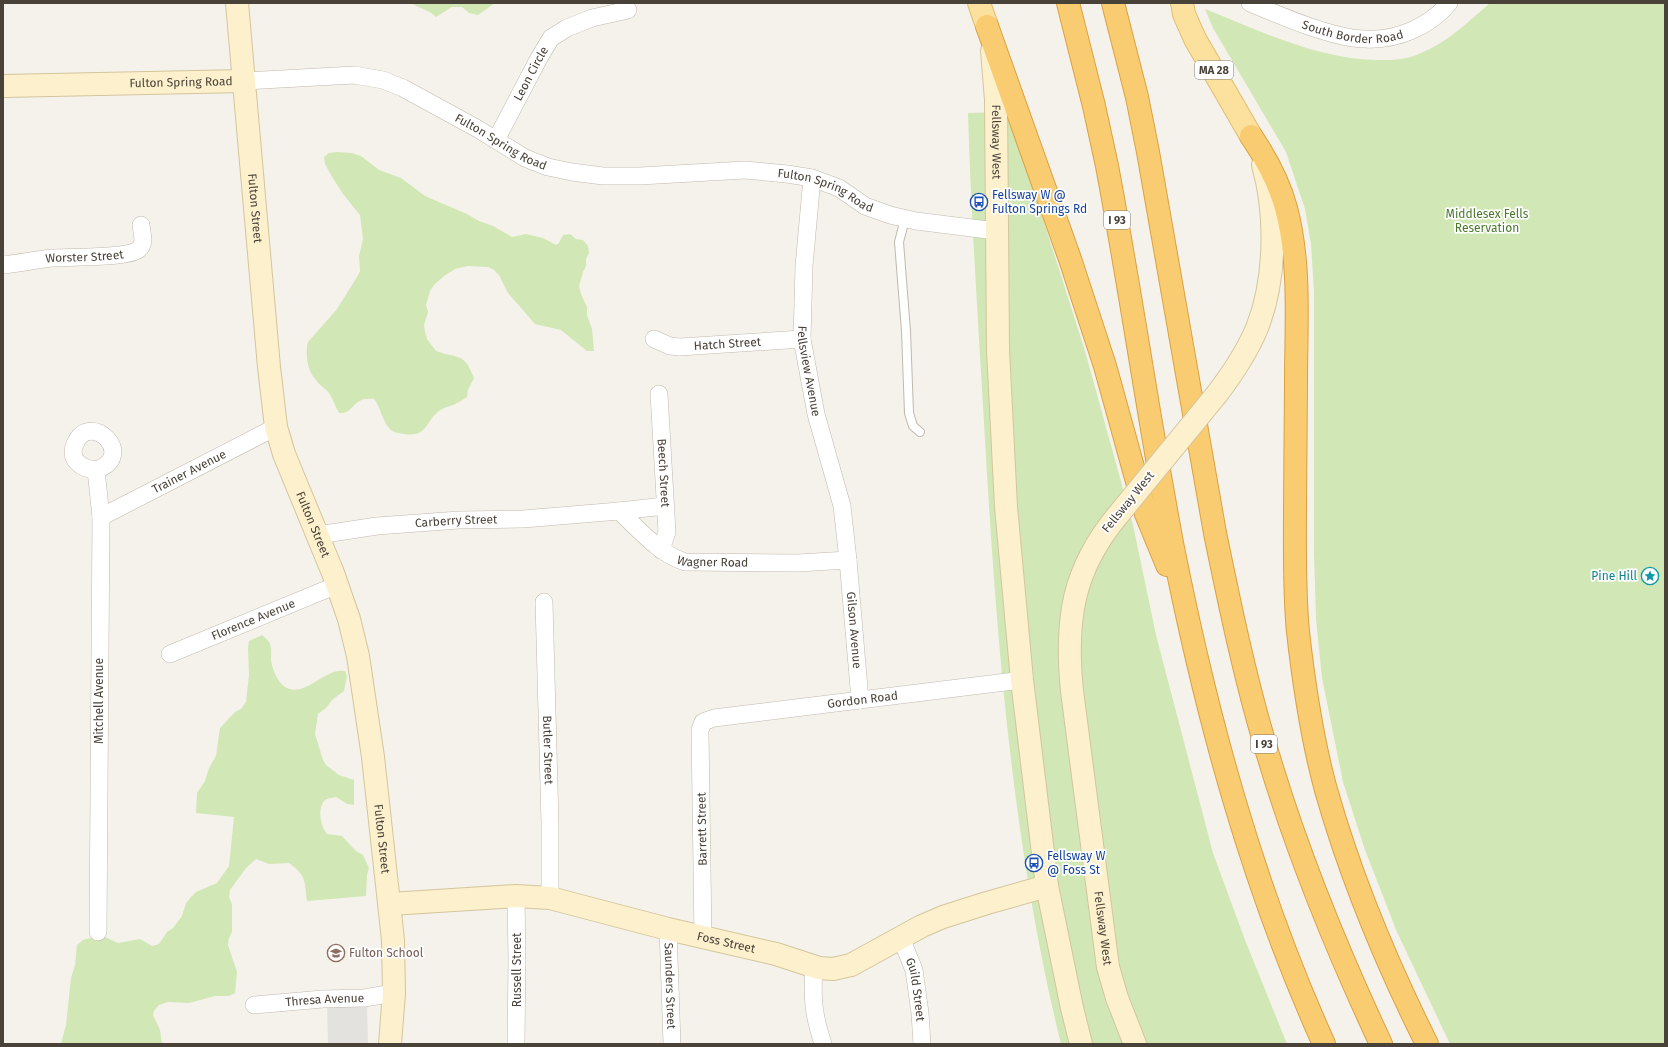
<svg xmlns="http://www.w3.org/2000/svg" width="1668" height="1047" viewBox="0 0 1668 1047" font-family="'Fira Sans',sans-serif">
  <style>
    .green { fill: #d1e7b5 }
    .parking { fill: #e4e2df }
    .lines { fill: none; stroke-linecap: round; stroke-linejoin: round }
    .lane-casing { stroke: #c0b9ad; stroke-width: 10 }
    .street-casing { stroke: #c0b9ad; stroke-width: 18 }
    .secondary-casing { stroke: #d3c59c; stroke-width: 24 }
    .primary-casing { stroke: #e0be6d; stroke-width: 24 }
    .highway-casing { stroke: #d9a141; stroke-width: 24 }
    .lane { stroke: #fff; stroke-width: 8 }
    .street { stroke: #fff; stroke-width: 17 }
    .secondary { stroke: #fdf1cd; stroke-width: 22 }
    .primary { stroke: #fbe09e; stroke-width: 22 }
    .highway { stroke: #f9cc72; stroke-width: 22 }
    .secondary-bridge-casing { stroke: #d3c59c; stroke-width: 24; stroke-linecap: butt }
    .secondary-bridge { stroke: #fdf1cd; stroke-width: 22 }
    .labels { text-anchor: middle; stroke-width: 3.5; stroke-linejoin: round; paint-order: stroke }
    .shield { fill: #fff; stroke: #807b74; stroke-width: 1 }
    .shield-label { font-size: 11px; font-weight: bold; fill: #494239 }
    .street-label { font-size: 12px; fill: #494239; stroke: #fff }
    .transit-label { font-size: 12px; fill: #164399; stroke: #fff; text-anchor: start }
    .park-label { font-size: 12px; fill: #4a792d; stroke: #fff }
    .culture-label { font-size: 12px; fill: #0d838f; stroke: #fff; text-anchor: end }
    .education-label { font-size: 12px; fill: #785e54; stroke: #fff; text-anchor: start }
  </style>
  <rect width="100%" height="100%" fill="#f5f2eb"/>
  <g class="green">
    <path d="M411 3H495L478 15 469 13 462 7H452L436 17C428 9 420 9 411 3Z"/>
    <path d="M1490 3H1665V1044H1450L1397 932 1365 850 1343 782 1322 678 1316 619 1314 553V291L1311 244 1305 209 1286 152 1213 28 1205 9C1261 31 1316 59 1376 60 1392 60 1407 60 1421 53 1448 42 1468 22 1490 3Z"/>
    <path d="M1009 112 1085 351 1133 525 1156 635 1213 853 1245 940 1287 1044H1061C1011 841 996 631 984 423 978 320 971 216 968 113Z"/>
    <path d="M337 152 352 153 361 156 379 170 401 178 425 196 467 214 479 221 493 226 512 237 526 234 543 238 556 245 559 243 563 235 570 234 576 239 583 240 588 246 589 253 586 259V266L583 272 579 286 581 294 587 307V315L592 329 594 351H587L561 330 535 324 508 293 499 275 494 270 488 267 468 266 455 269 444 276 434 285 430 291 426 305 428 312 424 325 425 332 427 339 436 351C459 359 464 352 474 378L468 390 467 397C462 400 458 403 453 405 450 406 445 407 442 409 425 419 429 438 404 434 399 433 394 433 390 429 382 421 381 408 374 399 352 396 355 414 339 413 335 406 333 399 329 393 325 388 319 385 316 380 307 370 305 354 308 342L337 309 357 277 360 271 359 256 363 239 360 215 343 194 331 175 325 164 324 157 329 153Z"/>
    <path d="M262 635C264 637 267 639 269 642 272 647 271 654 271 660 272 668 277 682 285 687 305 699 325 667 345 671L347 676 344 691 332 700 326 708 318 714 315 734 323 760 326 765 339 775 354 780V805L347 804 336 797C332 798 327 798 324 801 317 810 321 827 327 834L342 836 356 851 363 855 369 868 367 875 366 896 307 901C304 879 307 877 289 863L269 864 256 859 246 868 230 890 229 897 232 904V932L229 938 228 945 237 972 235 993 229 996H215L189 1003 168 1002 159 1005 154 1011 153 1015 160 1030 162 1044H61L66 1025 71 978 75 965 77 945 83 940 90 938 105 937 118 943 140 939 152 946 159 944 167 932 173 928 182 916 186 903 191 897 196 892 217 883 229 866 234 817 196 813 197 793 205 781 209 768 216 756 220 728 235 712 241 709 246 702 249 675 248 648 249 641Z"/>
  </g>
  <polygon class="parking" points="327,1003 367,1003 368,1044 328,1044"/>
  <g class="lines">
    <defs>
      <polyline id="lane" points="905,219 899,242 906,331 909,413 913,426 920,432"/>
      <g id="street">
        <path id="s1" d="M1250 3C1281 16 1332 38 1365 39 1396 41 1429 27 1449 3"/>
        <path id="s2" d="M244 81 354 75 383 80 403 88 478 129 525 158 548 167 572 172 603 176H640L745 170 787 174 812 178 831 185 839 188 865 206 890 215 916 221 996 231"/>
        <path id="s3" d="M496 140 539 58 551 38 567 28 592 18 628 10"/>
        <path id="s4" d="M812 178 804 266 802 339 816 414 842 506 848 560 860 700"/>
        <path id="s5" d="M3 265C19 263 36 260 52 258 68 257 127 258 138 250 146 244 142 234 141 225"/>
        <path id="s6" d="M654 339 670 346 680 347 802 339"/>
        <path id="s7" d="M659 394 667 532 661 550"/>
        <path d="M96 470C82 469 68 460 75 444 90 409 138 456 96 470L101 517 98 932"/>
        <polyline points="619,511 665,506"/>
        <path id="s8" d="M101 517 276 427"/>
        <path id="s9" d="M318 535 377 526 459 520 523 519 619 511C640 530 658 553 685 562L798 563 848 560"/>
        <path id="s10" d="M544 602 550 823V898"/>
        <path id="s11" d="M170 654 337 585"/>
        <polyline points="516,896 517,961 516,1044"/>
        <path id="s12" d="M668 929 672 1044"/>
        <path id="s13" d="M703 937 700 730 703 722 714 718 1022 680"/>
        <path id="s14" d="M901 938 914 970 920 1013 922 1044"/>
        <path d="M814 966C812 999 813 1013 823 1044"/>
        <path id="s15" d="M254 1005 323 999 364 998 394 993"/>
      </g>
      <g id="secondary">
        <path id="s16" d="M237 3 269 367 276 427 284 454 333 573 349 619 358 656 373 757 393 940 394 993 390 1044"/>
        <path id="s17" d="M992 51 996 100 998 350 1006 507 1022 680 1047 886 1072 1008 1081 1044"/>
        <path id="s18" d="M3 86 244 81"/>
        <path d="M1217 394C1233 373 1247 352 1257 328 1276 280 1277 214 1263 165"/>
        <path id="s19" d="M1118 515C1072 570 1065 621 1072 691L1108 967 1117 998 1135 1044"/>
        <path id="s20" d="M390 904 516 896 550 898 668 929 776 954 819 968 833 969 851 965 922 926 943 917 987 903 1047 886"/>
      </g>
      <g id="primary">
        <polyline points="979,3 987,26"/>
        <polyline points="1182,3 1184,14 1195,39 1251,136"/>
      </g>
      <g id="highway">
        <path d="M1068 3 1094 106 1107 166C1131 293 1149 421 1173 548 1207 718 1252 885 1324 1044"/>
        <path d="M1113 3 1137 97 1148 152 1215 533C1230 606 1245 678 1266 748 1296 850 1336 948 1381 1044"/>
        <polyline points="987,26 1070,259 1105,366 1146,514 1167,565"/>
        <path d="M1251 136C1266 158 1279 182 1286 208 1301 264 1296 324 1296 382 1296 424 1295 467 1295 509 1295 550 1294 591 1298 632 1304 685 1312 739 1326 790 1351 878 1386 962 1427 1044"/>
      </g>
    </defs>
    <use href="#lane" class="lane-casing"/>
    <use href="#street" class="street-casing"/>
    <use href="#secondary" class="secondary-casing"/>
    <use href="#primary" class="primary-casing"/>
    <use href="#highway" class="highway-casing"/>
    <use href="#lane" class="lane"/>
    <use href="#street" class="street"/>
    <use href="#secondary" class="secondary"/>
    <use href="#primary" class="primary"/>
    <use href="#highway" class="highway"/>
    <defs>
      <polyline id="secondary-bridge" points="1118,515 1217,394"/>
    </defs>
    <use href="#secondary-bridge" class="secondary-bridge-casing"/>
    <use href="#secondary-bridge" class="secondary-bridge"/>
  </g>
  <defs>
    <symbol id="bus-ring" viewBox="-11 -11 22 22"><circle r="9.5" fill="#fff" stroke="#1a4fb4" stroke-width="1.5"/><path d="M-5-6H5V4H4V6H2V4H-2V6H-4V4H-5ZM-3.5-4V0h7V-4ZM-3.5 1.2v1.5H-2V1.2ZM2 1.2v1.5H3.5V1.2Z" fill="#1a4fb4"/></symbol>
    <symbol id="sight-ring" viewBox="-11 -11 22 22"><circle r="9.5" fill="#fff" stroke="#0f9aa8" stroke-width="1.5"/><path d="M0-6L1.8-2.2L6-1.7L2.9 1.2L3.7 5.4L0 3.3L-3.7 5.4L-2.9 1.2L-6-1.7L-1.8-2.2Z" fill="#0f9aa8"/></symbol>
    <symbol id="school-ring" viewBox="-11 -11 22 22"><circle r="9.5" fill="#fff" stroke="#8d6e63" stroke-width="1.5"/><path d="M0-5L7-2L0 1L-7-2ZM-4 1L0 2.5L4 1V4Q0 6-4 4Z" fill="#8d6e63"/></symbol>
  </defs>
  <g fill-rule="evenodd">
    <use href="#bus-ring" x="969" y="192" width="20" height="20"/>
    <use href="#sight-ring" x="1640" y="566" width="20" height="20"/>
    <use href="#bus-ring" x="1024" y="853" width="20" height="20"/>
    <use href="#school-ring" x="326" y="943" width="20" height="20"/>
  </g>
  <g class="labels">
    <g class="shield">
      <rect x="1195" y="61" width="38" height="18" rx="3"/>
      <rect x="1104" y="211" width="26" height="18" rx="3"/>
      <rect x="1251" y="735" width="26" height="18" rx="3"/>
    </g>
    <g class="shield-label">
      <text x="1214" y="74">MA 28</text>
      <text x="1117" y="224">I 93</text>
      <text x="1264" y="748">I 93</text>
    </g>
    <g class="street-label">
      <text dy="4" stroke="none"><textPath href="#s1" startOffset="108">South Border Road</textPath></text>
      <text dy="4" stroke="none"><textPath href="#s3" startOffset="75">Leon Circle</textPath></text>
      <text dy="4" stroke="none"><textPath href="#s18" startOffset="178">Fulton Spring Road</textPath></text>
      <text dy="4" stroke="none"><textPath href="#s2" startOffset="273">Fulton Spring Road</textPath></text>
      <text dy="4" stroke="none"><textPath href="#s17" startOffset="91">Fellsway West</textPath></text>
      <text dy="4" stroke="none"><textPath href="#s2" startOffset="609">Fulton Spring Road</textPath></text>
      <text dy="4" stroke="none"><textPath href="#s16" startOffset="206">Fulton Street</textPath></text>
      <text dy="4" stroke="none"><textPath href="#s5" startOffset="82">Worster Street</textPath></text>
      <text dy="4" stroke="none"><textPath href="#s6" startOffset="75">Hatch Street</textPath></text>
      <text dy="4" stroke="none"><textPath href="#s4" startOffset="194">Fellsview Avenue</textPath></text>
      <text dy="4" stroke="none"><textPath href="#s8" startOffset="99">Trainer Avenue</textPath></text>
      <text dy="4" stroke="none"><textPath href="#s7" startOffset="79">Beech Street</textPath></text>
      <text transform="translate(1128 502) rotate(-51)" y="4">Fellsway West</text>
      <text dy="4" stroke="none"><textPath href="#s9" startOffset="139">Carberry Street</textPath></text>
      <text dy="4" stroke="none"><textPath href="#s16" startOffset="530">Fulton Street</textPath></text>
      <text dy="4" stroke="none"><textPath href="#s9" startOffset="414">Wagner Road</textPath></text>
      <text dy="4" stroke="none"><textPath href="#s11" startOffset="90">Florence Avenue</textPath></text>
      <text dy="4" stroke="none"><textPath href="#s4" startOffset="458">Gilson Avenue</textPath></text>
      <text dy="4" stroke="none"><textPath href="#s13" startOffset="377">Gordon Road</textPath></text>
      <text transform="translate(99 701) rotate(-90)" y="4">Mitchell Avenue</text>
      <text dy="4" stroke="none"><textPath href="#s10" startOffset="148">Butler Street</textPath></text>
      <text transform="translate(702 829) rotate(-91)" y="4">Barrett Street</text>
      <text dy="4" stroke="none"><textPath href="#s16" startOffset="854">Fulton Street</textPath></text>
      <text dy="4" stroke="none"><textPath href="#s19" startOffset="427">Fellsway West</textPath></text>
      <text dy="4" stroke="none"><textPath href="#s20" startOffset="342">Foss Street</textPath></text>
      <text transform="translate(517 970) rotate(-90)" y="4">Russell Street</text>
      <text dy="4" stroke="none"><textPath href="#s12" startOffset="57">Saunders Street</textPath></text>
      <text dy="4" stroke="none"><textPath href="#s14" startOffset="54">Guild Street</textPath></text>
      <text dy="4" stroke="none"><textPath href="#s15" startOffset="71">Thresa Avenue</textPath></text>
    </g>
    <g class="transit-label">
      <text x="992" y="199">Fellsway W @<tspan x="992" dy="14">Fulton Springs Rd</tspan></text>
      <text x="1047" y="860">Fellsway W<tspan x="1047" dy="14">@ Foss St</tspan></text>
    </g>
    <g class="park-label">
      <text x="1487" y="218">Middlesex Fells<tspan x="1487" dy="14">Reservation</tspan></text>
    </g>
    <g class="culture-label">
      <text x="1637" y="580">Pine Hill</text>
    </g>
    <g class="education-label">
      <text x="349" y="957">Fulton School</text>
    </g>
  </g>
  <rect width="1668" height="1047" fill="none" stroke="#494239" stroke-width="8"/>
</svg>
